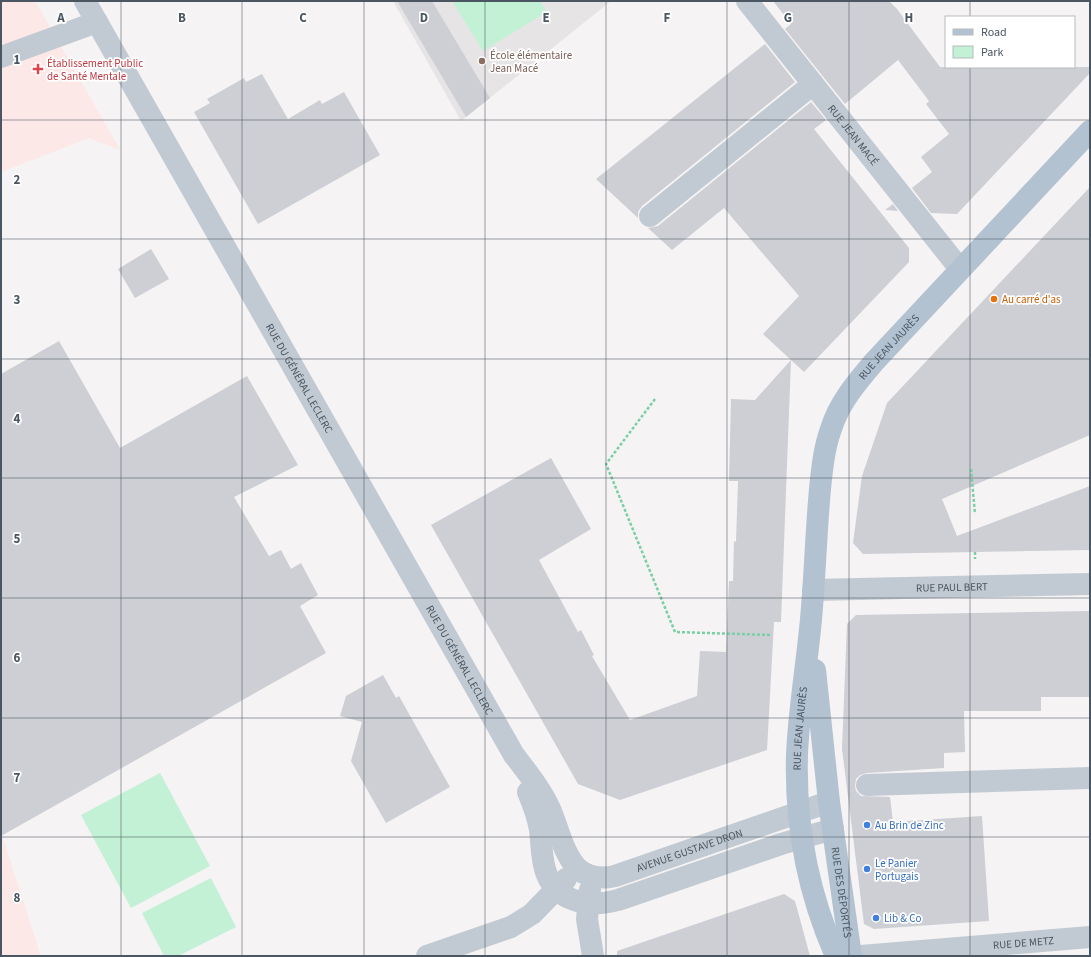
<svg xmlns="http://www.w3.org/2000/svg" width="1091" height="957" viewBox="0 0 1091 957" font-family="'Source Sans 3',sans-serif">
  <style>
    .education { fill: #e6e4e5 }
    .medical { fill: #fce8e6 }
    .green { fill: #c3f1d5 }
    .building { fill: #cdcfd5 }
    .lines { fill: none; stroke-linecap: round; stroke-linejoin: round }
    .path { stroke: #7ad0a6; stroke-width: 2.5; stroke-dasharray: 3 2; stroke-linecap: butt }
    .minor { stroke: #c1cad2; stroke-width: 22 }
    .major { stroke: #b3c2d1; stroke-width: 22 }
    .grid { fill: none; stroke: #4a5661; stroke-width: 1; stroke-opacity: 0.55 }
    .education-dot { fill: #8d6e63; stroke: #fff; stroke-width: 1.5 }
    .health-dot { fill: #e0444e; stroke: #fff; stroke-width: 1.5 }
    .food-dot { fill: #e8710a; stroke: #fff; stroke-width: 1.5 }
    .shop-dot { fill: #3f7fe0; stroke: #fff; stroke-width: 1.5 }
    .labels { text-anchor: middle; stroke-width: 3.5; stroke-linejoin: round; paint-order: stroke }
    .education-label { font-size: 11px; fill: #785e54; stroke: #fff; text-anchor: start }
    .health-label { font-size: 11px; fill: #be3a42; stroke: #fff; text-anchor: start }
    .street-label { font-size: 11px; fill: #4a5661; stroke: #fff }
    .food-label { font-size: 11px; fill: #c56008; stroke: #fff; text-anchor: start }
    .shop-label { font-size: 11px; fill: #366cbe; stroke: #fff; text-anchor: start }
    .grid-label { font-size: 13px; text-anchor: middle; font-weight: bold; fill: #4a5661; stroke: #fff; stroke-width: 3.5; stroke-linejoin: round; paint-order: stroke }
  </style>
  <rect width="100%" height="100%" fill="#f5f3f3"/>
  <polygon class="education" points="393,1 611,1 461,121"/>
  <g class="medical">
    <polygon points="1,1 35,1 120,150 89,138 1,172"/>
    <polygon points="1,832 36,941 40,956 1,956"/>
  </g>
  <g class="green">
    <polygon points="452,1 540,1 547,12 483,51"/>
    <polygon points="160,773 210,866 131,908 81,815"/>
    <polygon points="211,878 236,927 178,956 164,956 142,913"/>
  </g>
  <g class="building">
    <polygon points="397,1 432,1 490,98 466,117"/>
    <polygon points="773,1 889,1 897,9 940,67 1090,67 1090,73 957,214 931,213 912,188 932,172 921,157 949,134 926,104 929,101 898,60 845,104 785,29 791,24"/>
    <polygon points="765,44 795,82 642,206 638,212 638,218 596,179"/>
    <polygon points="262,74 288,119 320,100 322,104 344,92 380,155 258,224 194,112 210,103 207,99 244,78 246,82"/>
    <polygon points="811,102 826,120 814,129 909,248 909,262 804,372 791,360 781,622 774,622 767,750 620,800 578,784 431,525 551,458 591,529 539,560 578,632 581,630 594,655 592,656 630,720 697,696 700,651 726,652 729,581 733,581 734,541 736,542 738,481 729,481 731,399 755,400 791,360 763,334 799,296 724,208 672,250 648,228 658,226"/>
    <polygon points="1090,187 1090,435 942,499 957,536 1090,486 1090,550 863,554 853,543 862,476 887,403"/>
    <polygon points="893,204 898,211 885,210"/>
    <polygon points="151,249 169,279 135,298 118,269"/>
    <polygon points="59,341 120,448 247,376 298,465 234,497 269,556 281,550 291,569 301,563 318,595 300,606 326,653 1,836 1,374"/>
    <polygon points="1090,611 1090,697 1041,697 1041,711 964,711 965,752 944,753 944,768 867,773 860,775 856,779 855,786 856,791 861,796 890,797 893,822 982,816 989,921 874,929 864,924 842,749 847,624 856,615"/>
    <polygon points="383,675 396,698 399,696 450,787 386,823 351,761 362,722 340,716 346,696"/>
    <polygon points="784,894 795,901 810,956 617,956 617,951"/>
  </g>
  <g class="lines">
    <g class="path">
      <polyline points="655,399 606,464 675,632 772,635"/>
      <polyline points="971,469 975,514"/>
      <polyline points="975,552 975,559"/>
    </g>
    <g class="minor">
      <path id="s1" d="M85 1 514 755C527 772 541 789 550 809 558 827 563 853 577 868 588 878 602 879 615 876L829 802"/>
      <path id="s2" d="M747 1 960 269"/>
      <polyline points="1,57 97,22"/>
      <polyline points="650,216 813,84"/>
      <path id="s3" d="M813 590 1090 584"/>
      <polyline points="867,785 1090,778"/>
      <path d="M528 792C533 804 538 817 540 830 542 845 541 861 547 875 559 904 593 907 618 900L781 844 833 829"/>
      <polyline points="590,890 587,919 593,956"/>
      <polyline points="427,956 511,927 532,914 566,879"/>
      <path id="s4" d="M861 956 1090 937"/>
    </g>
    <g class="major">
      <path id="s5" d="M815 670 829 802 851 956"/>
      <path id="s6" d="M836 956C808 893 795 823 797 754 799 709 807 664 811 619 815 576 816 532 820 489 822 469 824 448 831 429 839 403 857 382 874 362L1090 131"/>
    </g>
  </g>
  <path class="grid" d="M121 1V956M242 1V956M364 1V956M485 1V956M606 1V956M727 1V956M849 1V956M970 1V17M970 67V956M1 120H1090M1 239H1090M1 359H1090M1 478H1090M1 598H1090M1 718H1090M1 837H1090"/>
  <circle class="education-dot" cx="482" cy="61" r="4"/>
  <path class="health-dot" d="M36 63h4v4h4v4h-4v4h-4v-4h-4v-4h4z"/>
  <circle class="food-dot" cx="994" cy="299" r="4"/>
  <g class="shop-dot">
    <circle cx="867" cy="825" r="4"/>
    <circle cx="867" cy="869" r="4"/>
    <circle cx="876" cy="918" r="4"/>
  </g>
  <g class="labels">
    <g class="education-label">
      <text x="490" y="59">École élémentaire<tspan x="490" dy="13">Jean Macé</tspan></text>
    </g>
    <g class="health-label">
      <text x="47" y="67">Établissement Public<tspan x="47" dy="13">de Santé Mentale</tspan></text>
    </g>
    <g class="street-label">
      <text dy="4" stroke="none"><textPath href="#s2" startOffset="171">RUE JEAN MACÉ</textPath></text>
      <text dy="4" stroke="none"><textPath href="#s6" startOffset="636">RUE JEAN JAURÈS</textPath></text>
      <text dy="4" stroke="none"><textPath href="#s1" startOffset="434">RUE DU GÉNÉRAL LECLERC</textPath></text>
      <text dy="4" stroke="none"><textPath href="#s3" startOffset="139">RUE PAUL BERT</textPath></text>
      <text dy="4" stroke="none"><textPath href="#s1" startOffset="758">RUE DU GÉNÉRAL LECLERC</textPath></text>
      <text dy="4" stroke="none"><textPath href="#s6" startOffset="233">RUE JEAN JAURÈS</textPath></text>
      <text dy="4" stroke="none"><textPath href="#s1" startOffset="1117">AVENUE GUSTAVE DRON</textPath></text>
      <text dy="4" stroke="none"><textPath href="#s5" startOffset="224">RUE DES DÉPORTÉS</textPath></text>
      <text dy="4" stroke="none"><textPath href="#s4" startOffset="163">RUE DE METZ</textPath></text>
    </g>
    <g class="food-label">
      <text x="1002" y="303">Au carré d'as</text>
    </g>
    <g class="shop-label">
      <text x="875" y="829">Au Brin de Zinc</text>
      <text x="875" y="867">Le Panier<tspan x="875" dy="13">Portugais</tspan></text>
      <text x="884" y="922">Lib &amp; Co</text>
    </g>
  </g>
  <g class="grid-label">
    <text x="61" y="22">A</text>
    <text x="182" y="22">B</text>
    <text x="303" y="22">C</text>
    <text x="424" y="22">D</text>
    <text x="546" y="22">E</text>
    <text x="667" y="22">F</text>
    <text x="788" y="22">G</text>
    <text x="909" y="22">H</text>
    <text x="17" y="64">1</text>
    <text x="17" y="184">2</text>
    <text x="17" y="304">3</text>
    <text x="17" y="423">4</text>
    <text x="17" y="543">5</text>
    <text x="17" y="662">6</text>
    <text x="17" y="782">7</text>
    <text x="17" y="902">8</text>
  </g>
  <rect width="1091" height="957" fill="none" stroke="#4a5661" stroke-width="4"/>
  <rect x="945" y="16" width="130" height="52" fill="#ffffff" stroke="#b7bbc0"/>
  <rect x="953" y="29" width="20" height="6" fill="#b3c2d1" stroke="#b7bbc0"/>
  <text x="981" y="36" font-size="12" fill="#4a5661">Road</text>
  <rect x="953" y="46" width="20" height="12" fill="#c3f1d5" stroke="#b7bbc0"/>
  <text x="981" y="56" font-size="12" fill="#4a5661">Park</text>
</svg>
